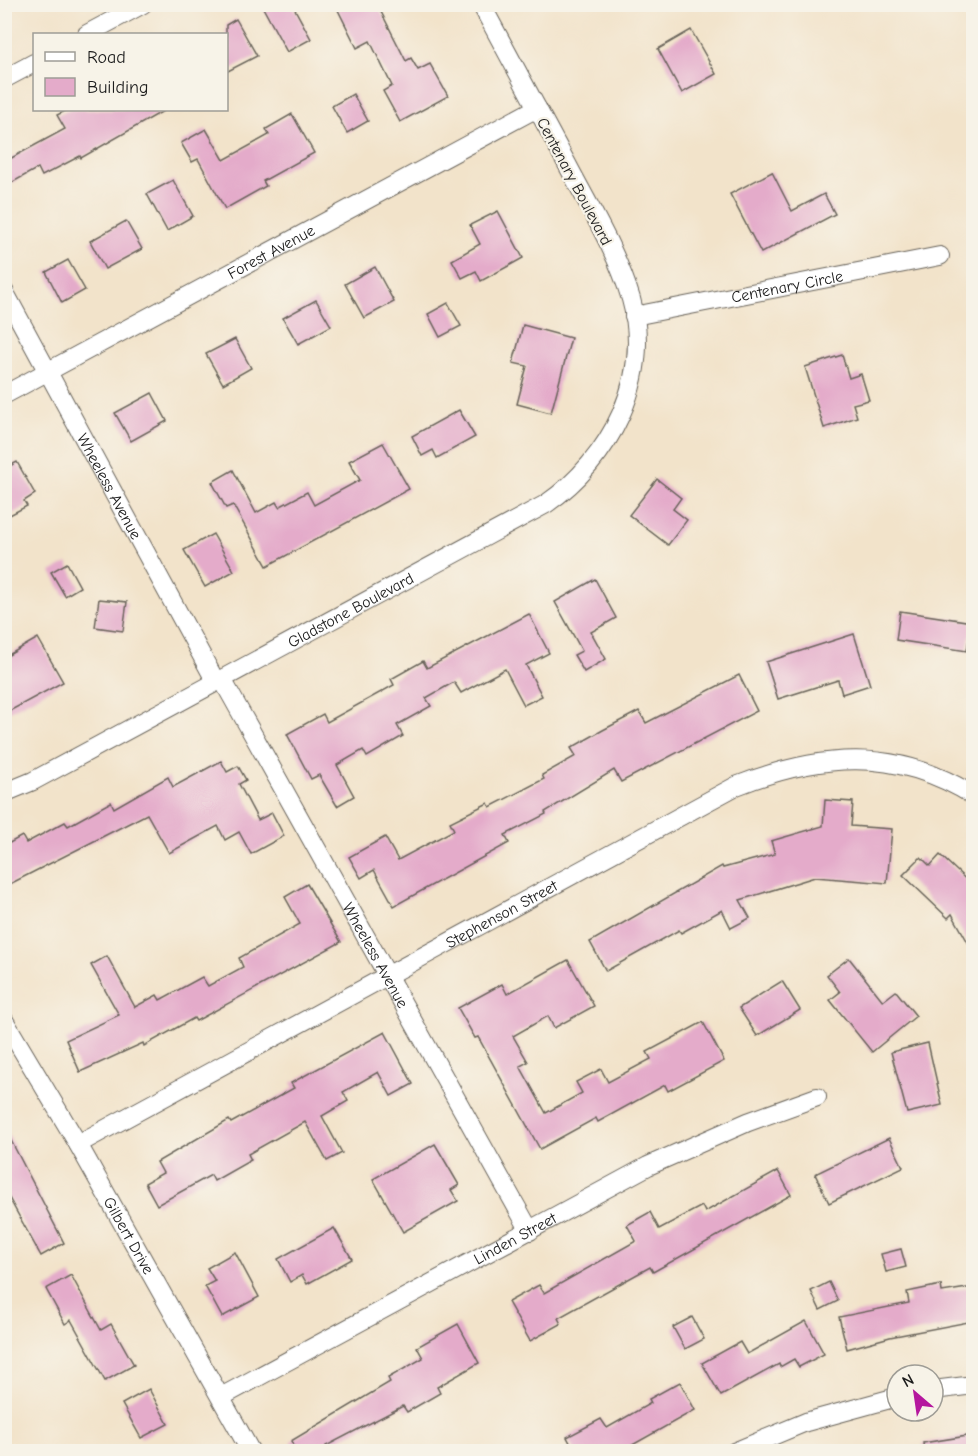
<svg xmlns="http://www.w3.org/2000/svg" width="978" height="1456" viewBox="0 0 978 1456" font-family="'Comic Neue',sans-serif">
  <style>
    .building { fill: #e4abca }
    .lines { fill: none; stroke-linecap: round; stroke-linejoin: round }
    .minor-casing { stroke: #676259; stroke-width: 20 }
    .minor { stroke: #fff; stroke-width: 18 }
    .labels { text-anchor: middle; stroke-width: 4.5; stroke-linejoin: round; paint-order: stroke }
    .street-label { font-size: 16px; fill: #1c1c1c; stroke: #f7f3e8 }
  </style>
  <rect width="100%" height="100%" fill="#f7f3e8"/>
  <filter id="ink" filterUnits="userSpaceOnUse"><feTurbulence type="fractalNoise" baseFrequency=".0167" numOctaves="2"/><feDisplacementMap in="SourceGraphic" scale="12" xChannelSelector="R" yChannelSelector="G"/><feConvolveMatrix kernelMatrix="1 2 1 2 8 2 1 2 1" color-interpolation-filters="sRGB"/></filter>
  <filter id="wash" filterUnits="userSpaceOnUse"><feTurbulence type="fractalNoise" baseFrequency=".008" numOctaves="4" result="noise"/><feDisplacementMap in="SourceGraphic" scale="24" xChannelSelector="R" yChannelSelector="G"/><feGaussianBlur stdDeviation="1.35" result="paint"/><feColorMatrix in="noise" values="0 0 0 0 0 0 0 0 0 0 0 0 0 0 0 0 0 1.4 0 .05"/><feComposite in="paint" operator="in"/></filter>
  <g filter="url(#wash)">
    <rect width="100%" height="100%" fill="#f2e3ca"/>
    <g id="blocks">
      <g class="building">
        <polygon points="261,4 292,4 311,39 287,52"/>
        <polygon points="335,4 377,4 406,61 411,58 418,70 430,64 448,96 400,122 383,91 392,86 370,41 357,48"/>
        <polygon points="236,19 257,56 226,72 226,25"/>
        <polygon points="691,30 716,74 682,93 658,49"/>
        <polygon points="353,94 368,121 347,133 332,106"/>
        <polygon points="67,110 165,110 81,158 80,156 42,176 38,168 4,187 4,162 65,129 57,115"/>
        <polygon points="292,114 314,153 263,181 266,186 225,209 198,159 192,162 181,143 206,129 224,160 269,135 266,129"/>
        <polygon points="772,172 792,211 824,194 835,214 761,253 730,194"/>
        <polygon points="173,180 193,216 167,231 147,194"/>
        <polygon points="498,211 523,258 481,281 476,271 462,278 452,260 480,244 470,225"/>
        <polygon points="126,221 142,249 105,269 90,241"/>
        <polygon points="68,260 85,290 62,303 46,272"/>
        <polygon points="375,267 394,302 364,318 345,284"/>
        <polygon points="316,300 331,326 298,344 283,318"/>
        <polygon points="448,303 461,326 440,337 428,314"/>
        <polygon points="523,325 571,338 551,413 517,404 527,366 513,363"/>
        <polygon points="235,339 251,368 223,384 206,354"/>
        <polygon points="842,355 849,378 861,374 869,400 853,404 857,417 824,428 805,367"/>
        <polygon points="152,393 167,421 131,441 115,413"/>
        <polygon points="459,410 475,437 437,458 433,450 422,456 412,436"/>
        <polygon points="383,443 409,489 267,566 233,505 226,508 212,482 233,470 256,513 276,502 279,507 307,492 314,505 360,480 349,461"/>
        <polygon points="17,462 35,494 24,501 27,506 4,518 4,469"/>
        <polygon points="657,479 681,498 673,509 687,520 668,545 629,515"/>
        <polygon points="213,534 234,571 205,587 184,550"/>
        <polygon points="67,563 80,587 65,596 51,572"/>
        <polygon points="595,579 616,618 591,632 606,659 584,672 574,655 582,651 555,602"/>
        <polygon points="99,599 127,602 123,631 95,627"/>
        <polygon points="900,611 972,622 967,651 896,640"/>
        <polygon points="529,614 549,653 526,665 542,696 524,705 505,669 461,693 454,682 426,698 431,706 397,725 403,736 367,757 363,750 337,765 354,796 337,806 319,775 311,779 287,734 323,714 327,722 394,685 391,679 423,661 427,668"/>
        <polygon points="854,634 870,685 842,694 838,680 778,699 766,662"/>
        <polygon points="38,638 63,682 4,714 5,657"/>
        <polygon points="739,675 757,711 621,782 614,770 545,812 546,814 505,835 509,843 394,906 374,870 361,878 349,857 385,837 398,860 454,830 450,822 488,803 490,807 544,779 542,775 576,756 571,748 603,730 639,711 646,723"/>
        <polygon points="221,761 227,772 238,766 246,780 239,784 258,820 272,813 284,836 251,854 239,832 225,840 218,826 169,853 147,814 4,887 4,846 22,836 26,843 65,822 68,826 111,802 114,808 168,777 173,787"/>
        <polygon points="825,800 853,802 851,826 892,829 887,883 815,877 740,900 750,918 731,928 722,910 681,933 679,930 606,971 590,942 722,866 723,868 775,854 771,841 823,826"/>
        <polygon points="940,855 974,887 974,953 952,914 948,918 903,875 921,857 930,866"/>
        <polygon points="307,884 341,942 196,1021 194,1018 144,1046 143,1043 80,1072 66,1040 119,1015 91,965 107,956 135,1007 157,995 160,1000 202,977 208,986 243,967 239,958 300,924 285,897"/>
        <polygon points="849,958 883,1001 896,991 916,1016 872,1052 830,1000 840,992 827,975"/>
        <polygon points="568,960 594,1006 554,1028 548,1016 513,1036 528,1062 520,1066 546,1113 582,1093 576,1082 601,1069 608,1082 651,1059 647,1052 703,1022 724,1061 668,1091 665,1085 598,1122 596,1118 540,1149 478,1037 475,1038 458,1008 502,984 507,994"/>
        <polygon points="782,981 800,1010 757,1036 739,1008"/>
        <polygon points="385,1032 413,1084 391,1096 378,1072 343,1092 348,1101 322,1116 342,1153 327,1161 305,1122 248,1154 251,1160 214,1181 211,1175 157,1205 145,1183 163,1173 157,1162 229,1120 231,1123 294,1088 291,1083"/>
        <polygon points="928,1043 942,1105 907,1113 891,1052"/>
        <polygon points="4,1127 64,1243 41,1256 9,1198 4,1201"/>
        <polygon points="889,1138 903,1167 829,1203 815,1174"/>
        <polygon points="435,1144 459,1185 451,1190 458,1201 403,1232 373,1179"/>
        <polygon points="778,1171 791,1195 653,1272 650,1267 558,1318 561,1324 530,1341 508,1302 539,1285 544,1293 636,1241 627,1225 650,1212 659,1229 702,1206 705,1212"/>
        <polygon points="334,1228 352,1259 307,1284 302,1275 290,1282 278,1259"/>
        <polygon points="901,1249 906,1267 886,1272 881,1254"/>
        <polygon points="235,1252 259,1297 222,1317 205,1286 215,1281 207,1268"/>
        <polygon points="71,1275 101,1330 111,1324 134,1365 105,1381 71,1320 65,1324 46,1289"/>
        <polygon points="829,1282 838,1301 820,1310 811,1291"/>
        <polygon points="941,1285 942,1292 974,1287 974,1321 890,1337 847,1349 839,1317 909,1303 907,1292"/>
        <polygon points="692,1317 704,1339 685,1349 673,1327"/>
        <polygon points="806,1321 824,1354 799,1367 794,1359 780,1367 779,1364 721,1396 702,1363 740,1342 747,1354"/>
        <polygon points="458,1324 479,1363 437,1387 440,1393 407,1412 403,1406 326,1446 329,1452 297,1452 291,1441 390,1382 388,1378 423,1358 417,1347"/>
        <polygon points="680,1382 695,1410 620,1452 575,1452 567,1437 601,1419 607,1428 651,1403 649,1399"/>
        <polygon points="149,1389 168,1424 141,1438 122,1404"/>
        <polygon points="974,1435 974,1452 924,1452 923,1443"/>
      </g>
    </g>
  </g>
  <g filter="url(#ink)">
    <use href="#blocks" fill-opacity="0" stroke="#676259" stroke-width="1.5"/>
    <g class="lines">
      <defs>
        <g id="minor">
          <polyline points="87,34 143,4"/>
          <polyline points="4,79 34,63"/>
          <path id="s1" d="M4 291 216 682"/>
          <path id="s2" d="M634 316 940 256"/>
          <path id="s3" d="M4 395 537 108"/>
          <path id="s4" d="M222 679 530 1231"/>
          <path id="s5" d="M4 793 33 781 546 504C610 460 653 378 631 299 617 252 590 208 567 164 539 111 510 58 481 4"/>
          <path id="s6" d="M4 1020 78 1144 251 1452"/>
          <path id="s7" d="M78 1144 736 786C818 754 895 746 974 796"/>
          <polyline points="933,1390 974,1385"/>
          <path id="s8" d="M221 1397 648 1166 748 1122 817 1097"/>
          <polyline points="734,1452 806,1422 897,1397"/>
        </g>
      </defs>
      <use href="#minor" class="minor-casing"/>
      <use href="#minor" class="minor"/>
    </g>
  </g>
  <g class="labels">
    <g class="street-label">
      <text transform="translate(575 181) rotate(62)" y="6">Centenary Boulevard</text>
      <text dy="6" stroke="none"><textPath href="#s3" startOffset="303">Forest Avenue</textPath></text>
      <text dy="6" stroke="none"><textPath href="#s2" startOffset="156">Centenary Circle</textPath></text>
      <text dy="6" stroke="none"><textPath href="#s1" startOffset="222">Wheeless Avenue</textPath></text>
      <text dy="6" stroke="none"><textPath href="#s5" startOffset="392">Gladstone Boulevard</textPath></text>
      <text dy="6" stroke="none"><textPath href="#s7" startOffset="482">Stephenson Street</textPath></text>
      <text dy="6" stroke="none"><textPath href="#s4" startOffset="316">Wheeless Avenue</textPath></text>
      <text dy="6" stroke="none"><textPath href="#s6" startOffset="249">Gilbert Drive</textPath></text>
      <text dy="6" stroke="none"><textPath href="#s8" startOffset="334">Linden Street</textPath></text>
    </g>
  </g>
  <rect width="978" height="1456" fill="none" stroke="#f7f3e8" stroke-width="24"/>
  <rect x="33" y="33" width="195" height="78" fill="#f7f3e8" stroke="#9f9d96" stroke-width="1.5"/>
  <rect x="45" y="52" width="30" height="9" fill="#ffffff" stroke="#9f9d96" stroke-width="1.5"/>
  <text x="87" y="63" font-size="18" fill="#1c1c1c">Road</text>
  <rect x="45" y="78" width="30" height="18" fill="#e4abca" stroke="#9f9d96" stroke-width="1.5"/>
  <text x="87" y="93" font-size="18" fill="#1c1c1c">Building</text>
  <g transform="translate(915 1393) rotate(331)"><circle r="28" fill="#f7f3e8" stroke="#9f9d96" stroke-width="1.5"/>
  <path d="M0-4.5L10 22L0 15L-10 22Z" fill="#b5179e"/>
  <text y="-9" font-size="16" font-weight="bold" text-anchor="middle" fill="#1c1c1c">N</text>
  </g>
</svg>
